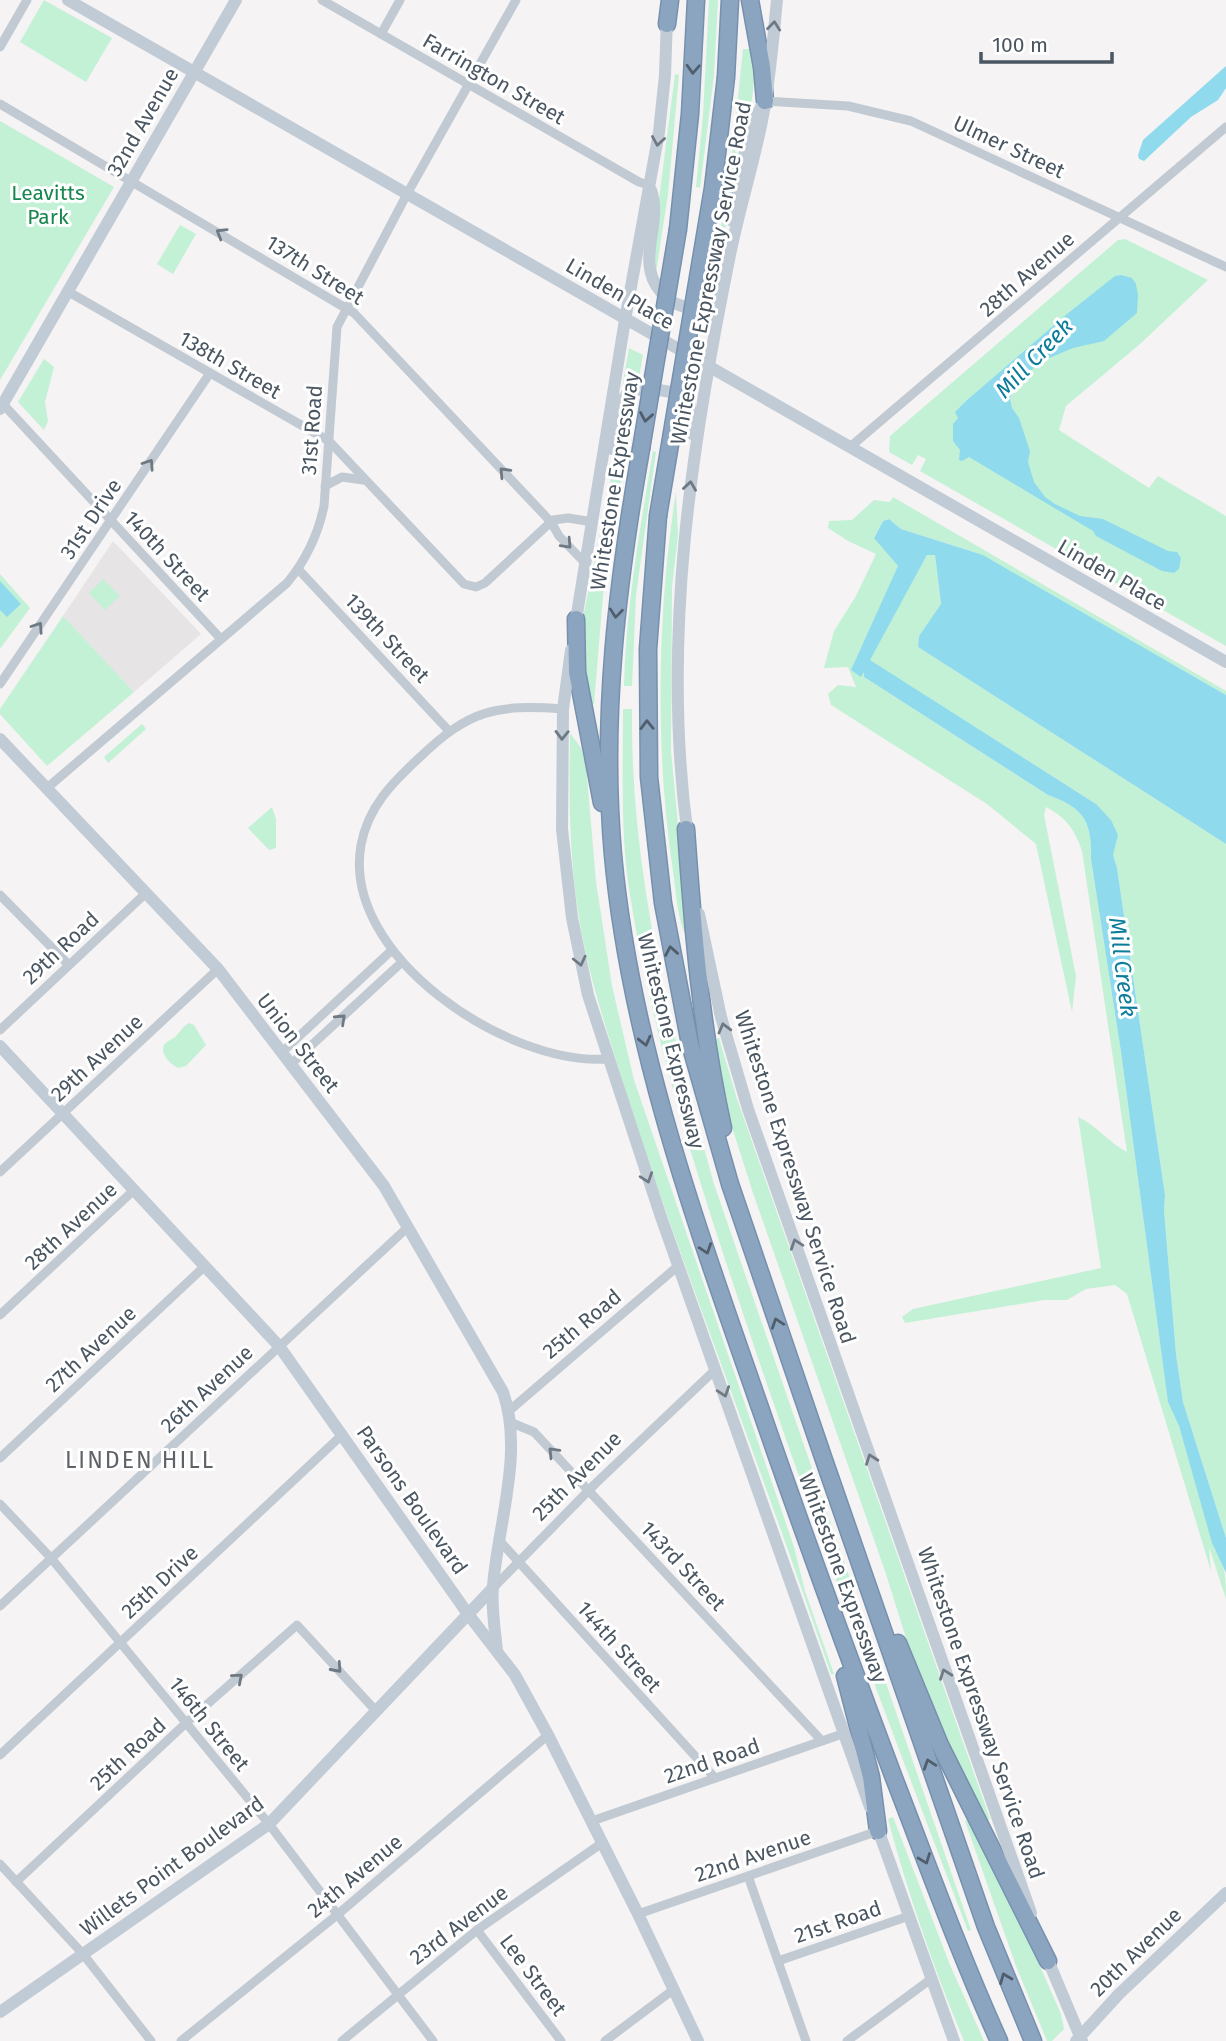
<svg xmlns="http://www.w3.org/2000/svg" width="1226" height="2041" viewBox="0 0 1226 2041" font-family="'Fira Sans',sans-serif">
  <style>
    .education { fill: #e6e4e5 }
    .green { fill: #c3f1d5 }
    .water { fill: #90daee }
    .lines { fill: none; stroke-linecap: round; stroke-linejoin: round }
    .highway-casing { stroke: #7690ad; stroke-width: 19 }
    .street { stroke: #c1cad2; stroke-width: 9 }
    .secondary { stroke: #c1cbd6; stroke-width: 12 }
    .highway { stroke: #8ba5c1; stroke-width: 16 }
    .highway-bridge-casing { stroke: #7690ad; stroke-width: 19; stroke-linecap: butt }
    .highway-bridge { stroke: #8ba5c1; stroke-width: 16 }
    .oneway { stroke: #6e7984 }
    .oneway2 { stroke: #505e6b }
    .oneway3 { stroke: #6e7983 }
    .labels { text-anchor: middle; stroke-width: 6; stroke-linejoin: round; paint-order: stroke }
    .street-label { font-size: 21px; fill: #4a5661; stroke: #fff }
    .park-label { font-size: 21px; fill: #17864f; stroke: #fff }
    .water-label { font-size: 23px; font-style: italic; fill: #0c7c9b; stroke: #fff }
    .neighbourhood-label { font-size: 23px; letter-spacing: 2px; fill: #5f6368; stroke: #fff }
  </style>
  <rect width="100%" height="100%" fill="#f5f3f3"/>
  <polygon class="education" points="113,541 201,634 134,692 63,616"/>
  <g class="green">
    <polygon points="44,0 112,38 86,82 20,42"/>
    <polygon points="709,0 718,0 714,75 700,188 696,187 703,115"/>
    <path d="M743 49H753C756 78 753 104 744 132 742 140 737 145 735 152L739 153 714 289 709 297 730 174Z"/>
    <polygon points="675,74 679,75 668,194 655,279 652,254"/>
    <polygon points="0,121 114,187 0,380"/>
    <polygon points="180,225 196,234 173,274 157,264"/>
    <polygon points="1125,239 1208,280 1140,344 1066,406 1059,430 1149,488 1158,476 1226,516 1226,646 920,471 926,459 918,455 912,465 889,452 890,436 1118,240"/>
    <polygon points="629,348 643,355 638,383 622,388"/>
    <polygon points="44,359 54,367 45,402 48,421 44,430 18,402"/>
    <polygon points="636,394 604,583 594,704 588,705 581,676 581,627 625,410"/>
    <path d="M653 451 656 452 636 595 632 686H624C626 607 640 529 653 451Z"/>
    <path d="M676 492 678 535 672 587 671 751 688 928 685 934C677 917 676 891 673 871 655 752 657 611 676 492Z"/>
    <path d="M893 497 1226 691V695L983 555 901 529 889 519 883 521 874 537 898 566 864 670V677L1048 795C1084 808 1092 821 1091 859L1121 1052 1168 1401 1179 1426 1215 1550C1226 1566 1226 1580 1226 1599L1209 1547 1211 1571 1127 1294 1115 1285 1086 1289 1067 1300H1044L905 1323 902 1317 913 1309 1101 1268 1078 1117C1095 1124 1109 1143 1127 1152L1082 851C1075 830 1066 817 1046 807L1044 815 1076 976 1072 1012 1036 844 987 804 831 705 828 694 838 685 856 687 848 667 824 668 834 631 856 596 876 554 848 541 828 528 829 521 852 520 874 500 890 502Z"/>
    <polygon points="927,555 935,555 941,605 919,636 918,647 1226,844 1226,1538 1183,1402 1176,1354 1164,1210 1165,1195 1117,868 1096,804 869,660"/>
    <polygon points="0,574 30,608 0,649"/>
    <polygon points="103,579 120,596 105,610 89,593"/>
    <polygon points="63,616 134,692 47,766 0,714 0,709"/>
    <path d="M623 709H632C630 871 670 1028 714 1184L971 1930 968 1931C896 1743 825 1555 760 1364 709 1212 657 1061 631 901 620 839 623 772 623 709Z"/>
    <polygon points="142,724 146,729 108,763 104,757"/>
    <path d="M570 733 581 748 586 765 596 882 612 986 634 1080 794 1547 805 1591 834 1674H831C791 1556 748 1438 705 1320 675 1238 645 1155 619 1070 603 1018 586 966 578 912 569 852 569 793 570 733Z"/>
    <polygon points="272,807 276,819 276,848 269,850 248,828"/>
    <path d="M189 1023 194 1025 206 1045 186 1066 178 1068C171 1064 160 1055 164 1045 166 1041 174 1039 177 1035 182 1030 182 1027 189 1023Z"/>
    <path d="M719 1038 737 1099 990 1819 985 1821 949 1746 910 1651 886 1574 753 1193C740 1149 715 1085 715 1040Z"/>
    <path d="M893 1817 950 1965 984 2041H964C934 1969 908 1894 888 1819Z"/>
    <polygon points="971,1819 1022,1925 1061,2014 1064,2029 1052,2041 1047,2041 1016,1966 965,1821"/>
  </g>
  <g class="water">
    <polygon points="1226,66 1226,88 1218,100 1191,117 1144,161 1139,159 1138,155 1143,140"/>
    <polygon points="1121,275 1132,278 1136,284 1138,295 1137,313 1104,341 1073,348 1040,362 1015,386 1010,399 1012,408 1019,418 1030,451 1028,462 1034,482 1045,497 1055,504 1080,516 1103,519 1168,551 1177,552 1181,558 1179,569 1174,573 1162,571 1096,536 1093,531 969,457 962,461 959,460 960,450 953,441 953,424 958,418 955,412 966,401 1067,314 1115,276"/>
    <path d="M889 519 901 529 983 555 1226 695V844L918 647 919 636 941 604 935 555H927L870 660 1096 804 1111 820 1118 835 1113 855 1117 868 1165 1195 1164 1210 1176 1354 1183 1402 1226 1538V1573L1212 1543 1179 1426 1168 1402 1121 1052 1091 859C1092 821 1084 808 1048 795L864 677V672L861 677 851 670 898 566 874 538 883 521Z"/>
    <polygon points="0,581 21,604 7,617 0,610"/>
  </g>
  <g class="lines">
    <defs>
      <g id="highway">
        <polyline points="750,0 762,67 765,101"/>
        <polyline points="667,24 670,0"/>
        <polyline points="726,77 730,0"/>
        <polyline points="678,229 690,114 696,0"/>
        <path d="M641 449C617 584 601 717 613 855 631 1052 702 1240 766 1425 807 1543 850 1661 894 1778 928 1866 960 1955 999 2041"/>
        <polyline points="658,516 648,649 649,777 663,903 690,1044 730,1184 823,1457 986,1927 1033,2041"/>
        <polyline points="576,619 577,672 602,803"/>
        <path d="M686 829C693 930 701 1029 723 1128"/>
        <polyline points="898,1643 940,1745 1048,1961"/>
        <polyline points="845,1676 871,1777 878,1831"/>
      </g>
    </defs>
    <use href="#highway" class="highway-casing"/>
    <g class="street">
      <polyline points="322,0 639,182 649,185"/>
      <polyline points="381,34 400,0"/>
      <polyline points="0,47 27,0"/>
      <polyline points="765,101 848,106 911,121 1226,267"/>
      <polyline points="0,104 354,313 551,522 559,536 586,564"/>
      <polyline points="67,291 329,441 464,584 476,587 485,583 553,520 568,518 593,522"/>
      <polyline points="3,404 221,639"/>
      <polyline points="850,447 1226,127"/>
      <polyline points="325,486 342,477 363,480"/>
      <polyline points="298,569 449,731"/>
      <polyline points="0,684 210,373"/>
      <path d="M563 709C495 704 469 710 419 758 392 783 368 807 361 845 341 956 508 1066 607 1059"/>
      <path d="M47 788 287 583C306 560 318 535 324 506L337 327 407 194 516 0"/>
      <polyline points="0,895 69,965"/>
      <polyline points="0,1030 146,893"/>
      <polyline points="281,1053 392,950"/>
      <polyline points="290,1065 402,962"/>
      <polyline points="0,1172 218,969"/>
      <polyline points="0,1315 134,1190"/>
      <polyline points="510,1410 678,1266"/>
      <polyline points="512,1423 534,1432 822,1741"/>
      <polyline points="0,1458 205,1266"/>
      <polyline points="0,1504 51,1558 269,1824 433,2041"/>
      <polyline points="498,1539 715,1778"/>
      <polyline points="493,1588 595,1484 716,1369"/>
      <polyline points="0,1606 408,1227"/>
      <polyline points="0,1755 343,1434"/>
      <polyline points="592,1821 845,1733"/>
      <polyline points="0,1864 83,1954 151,2041"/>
      <polyline points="748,1876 806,2041"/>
      <polyline points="16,1882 186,1723 297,1625 376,1711"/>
      <polyline points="638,1914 878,1831"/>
      <polyline points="477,1930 561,2041"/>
      <polyline points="778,1961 909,1916"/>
      <polyline points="181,2041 337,1915 548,1735"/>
      <polyline points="342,2041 477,1930 602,1843"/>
      <polyline points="605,2041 673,1990"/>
      <polyline points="847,2041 931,1979"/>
    </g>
    <g class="secondary">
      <polyline points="68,0 1226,662"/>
      <path d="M651 190C663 225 635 260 660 291 669 302 679 307 693 308 709 305 715 295 718 279"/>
      <polyline points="730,220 751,126 761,107"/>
      <polyline points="0,409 236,0"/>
      <path d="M612 449C616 435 617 405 626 395 635 384 680 390 688 401 693 410 692 424 692 434"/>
      <polyline points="575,626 625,320 659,132 665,75 667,18"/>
      <polyline points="571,650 563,709 562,829 572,918 588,995 661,1217 870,1807"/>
      <path d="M0 739 218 969 384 1186 503 1392C524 1452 498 1524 493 1586 491 1607 495 1630 497 1651"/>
      <path d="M688 837C661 642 691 446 730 255 739 210 753 166 762 121 770 81 773 40 777 0"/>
      <polyline points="699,914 721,1017 748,1109 1031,1913"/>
      <polyline points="0,1046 279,1346 468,1614 515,1675 548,1735 638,1914 698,2041"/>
      <polyline points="876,1824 954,2041"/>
      <polyline points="1045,1953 1082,2041"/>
      <polyline points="0,2012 269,1824 492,1589"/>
      <polyline points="1076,2041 1119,1994 1226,1893"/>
    </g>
    <use href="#highway" class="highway"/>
    <defs>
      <g id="highway-bridge">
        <polyline points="641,449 678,229"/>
        <polyline points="658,516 713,188 726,77"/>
      </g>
    </defs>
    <use href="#highway-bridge" class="highway-bridge-casing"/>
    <use href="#highway-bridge" class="highway-bridge"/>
  </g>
  <defs><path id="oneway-chevron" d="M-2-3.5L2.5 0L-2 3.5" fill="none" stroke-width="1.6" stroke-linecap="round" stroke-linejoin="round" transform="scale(1.75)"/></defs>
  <g class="oneway">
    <use href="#oneway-chevron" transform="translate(774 26) rotate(-84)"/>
    <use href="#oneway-chevron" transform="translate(658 141) rotate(99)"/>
    <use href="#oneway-chevron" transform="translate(690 486) rotate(-82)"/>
    <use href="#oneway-chevron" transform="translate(562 735) rotate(91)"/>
    <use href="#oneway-chevron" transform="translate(580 961) rotate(77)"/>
    <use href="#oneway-chevron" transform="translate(724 1028) rotate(-105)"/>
    <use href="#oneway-chevron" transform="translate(647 1178) rotate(71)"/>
    <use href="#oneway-chevron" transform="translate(796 1244) rotate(-109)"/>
    <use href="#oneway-chevron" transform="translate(724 1392) rotate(71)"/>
    <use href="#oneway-chevron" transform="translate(871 1459) rotate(-110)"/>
    <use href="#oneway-chevron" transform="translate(945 1674) rotate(-110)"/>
  </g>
  <g class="oneway2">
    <use href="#oneway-chevron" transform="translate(693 69) rotate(93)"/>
    <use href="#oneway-chevron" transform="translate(646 417) rotate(100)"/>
    <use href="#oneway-chevron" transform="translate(616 613) rotate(96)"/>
    <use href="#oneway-chevron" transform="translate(647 725) rotate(-91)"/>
    <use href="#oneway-chevron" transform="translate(671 951) rotate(-100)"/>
    <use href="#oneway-chevron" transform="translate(645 1041) rotate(76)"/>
    <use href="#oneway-chevron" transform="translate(706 1249) rotate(71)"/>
    <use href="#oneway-chevron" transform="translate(777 1323) rotate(-109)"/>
    <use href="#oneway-chevron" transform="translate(929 1764) rotate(-109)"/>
    <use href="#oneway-chevron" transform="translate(925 1859) rotate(69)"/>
    <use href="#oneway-chevron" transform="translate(1005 1978) rotate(-112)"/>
  </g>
  <g class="oneway3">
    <use href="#oneway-chevron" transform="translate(221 233) rotate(-149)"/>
    <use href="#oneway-chevron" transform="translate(149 464) rotate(-56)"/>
    <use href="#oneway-chevron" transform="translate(504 472) rotate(-133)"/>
    <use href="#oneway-chevron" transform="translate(567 544) rotate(47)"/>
    <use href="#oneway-chevron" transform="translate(38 627) rotate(-56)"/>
    <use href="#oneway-chevron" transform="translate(341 1019) rotate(-43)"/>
    <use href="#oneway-chevron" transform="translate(553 1452) rotate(-134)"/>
    <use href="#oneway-chevron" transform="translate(337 1668) rotate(48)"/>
    <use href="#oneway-chevron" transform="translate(238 1678) rotate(-41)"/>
  </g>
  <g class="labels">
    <g class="street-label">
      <text transform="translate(494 79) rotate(30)" y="7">Farrington Street</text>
      <text transform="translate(143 122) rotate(-60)" y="7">32nd Avenue</text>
      <text transform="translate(1009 147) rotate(25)" y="7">Ulmer Street</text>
      <text transform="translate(315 270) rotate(32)" y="7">137th Street</text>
      <text transform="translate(711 273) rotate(-79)" y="7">Whitestone Expressway Service Road</text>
      <text transform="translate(1027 274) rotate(-41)" y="7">28th Avenue</text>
      <text transform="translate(620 294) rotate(30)" y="7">Linden Place</text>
      <text transform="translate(230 365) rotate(30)" y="7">138th Street</text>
      <text transform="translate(312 430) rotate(-86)" y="7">31st Road</text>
      <text transform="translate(615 481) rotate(-81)" y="7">Whitestone Expressway</text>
      <text transform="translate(91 519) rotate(-56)" y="7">31st Drive</text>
      <text transform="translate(167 556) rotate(47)" y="7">140th Street</text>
      <text transform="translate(1112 575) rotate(30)" y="7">Linden Place</text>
      <text transform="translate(387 638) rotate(47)" y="7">139th Street</text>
      <text transform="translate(61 948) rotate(-43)" y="7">29th Road</text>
      <text transform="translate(671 1041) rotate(76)" y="7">Whitestone Expressway</text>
      <text transform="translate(298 1043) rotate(52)" y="7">Union Street</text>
      <text transform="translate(97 1058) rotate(-43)" y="7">29th Avenue</text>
      <text transform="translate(795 1177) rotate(72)" y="7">Whitestone Expressway Service Road</text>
      <text transform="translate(71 1226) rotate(-43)" y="7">28th Avenue</text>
      <text transform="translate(582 1324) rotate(-40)" y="7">25th Road</text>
      <text transform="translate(91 1349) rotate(-43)" y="7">27th Avenue</text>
      <text transform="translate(207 1389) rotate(-43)" y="7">26th Avenue</text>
      <text transform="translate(577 1476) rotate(-45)" y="7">25th Avenue</text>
      <text transform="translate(412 1500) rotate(55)" y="7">Parsons Boulevard</text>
      <text transform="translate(683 1566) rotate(47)" y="7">143rd Street</text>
      <text transform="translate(843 1578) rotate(70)" y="7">Whitestone Expressway</text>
      <text transform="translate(160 1582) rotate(-43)" y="7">25th Drive</text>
      <text transform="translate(619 1647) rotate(48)" y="7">144th Street</text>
      <text transform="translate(981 1713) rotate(71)" y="7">Whitestone Expressway Service Road</text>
      <text transform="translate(209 1724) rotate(51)" y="7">146th Street</text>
      <text transform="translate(128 1754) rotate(-43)" y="7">25th Road</text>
      <text transform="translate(712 1761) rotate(-19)" y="7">22nd Road</text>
      <text transform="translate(753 1856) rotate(-19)" y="7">22nd Avenue</text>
      <text transform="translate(172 1866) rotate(-36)" y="7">Willets Point Boulevard</text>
      <text transform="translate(355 1876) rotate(-40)" y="7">24th Avenue</text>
      <text transform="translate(838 1922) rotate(-19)" y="7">21st Road</text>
      <text transform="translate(459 1925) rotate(-37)" y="7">23rd Avenue</text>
      <text transform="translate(1136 1952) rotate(-44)" y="7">20th Avenue</text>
      <text transform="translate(533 1975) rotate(53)" y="7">Lee Street</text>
    </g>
    <g class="park-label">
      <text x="48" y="200">Leavitts<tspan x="48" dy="24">Park</tspan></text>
    </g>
    <g class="water-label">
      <text transform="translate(1034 358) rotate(-46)" y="8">Mill Creek</text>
      <text transform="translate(1123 967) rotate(83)" y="8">Mill Creek</text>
    </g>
    <g class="neighbourhood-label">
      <text x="140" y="1468">LINDEN HILL</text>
    </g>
  </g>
  <path d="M981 52v10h131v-10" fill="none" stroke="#4a5661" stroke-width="3.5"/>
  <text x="992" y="52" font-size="21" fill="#4a5661" stroke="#ffffff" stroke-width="5" paint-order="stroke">100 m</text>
</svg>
